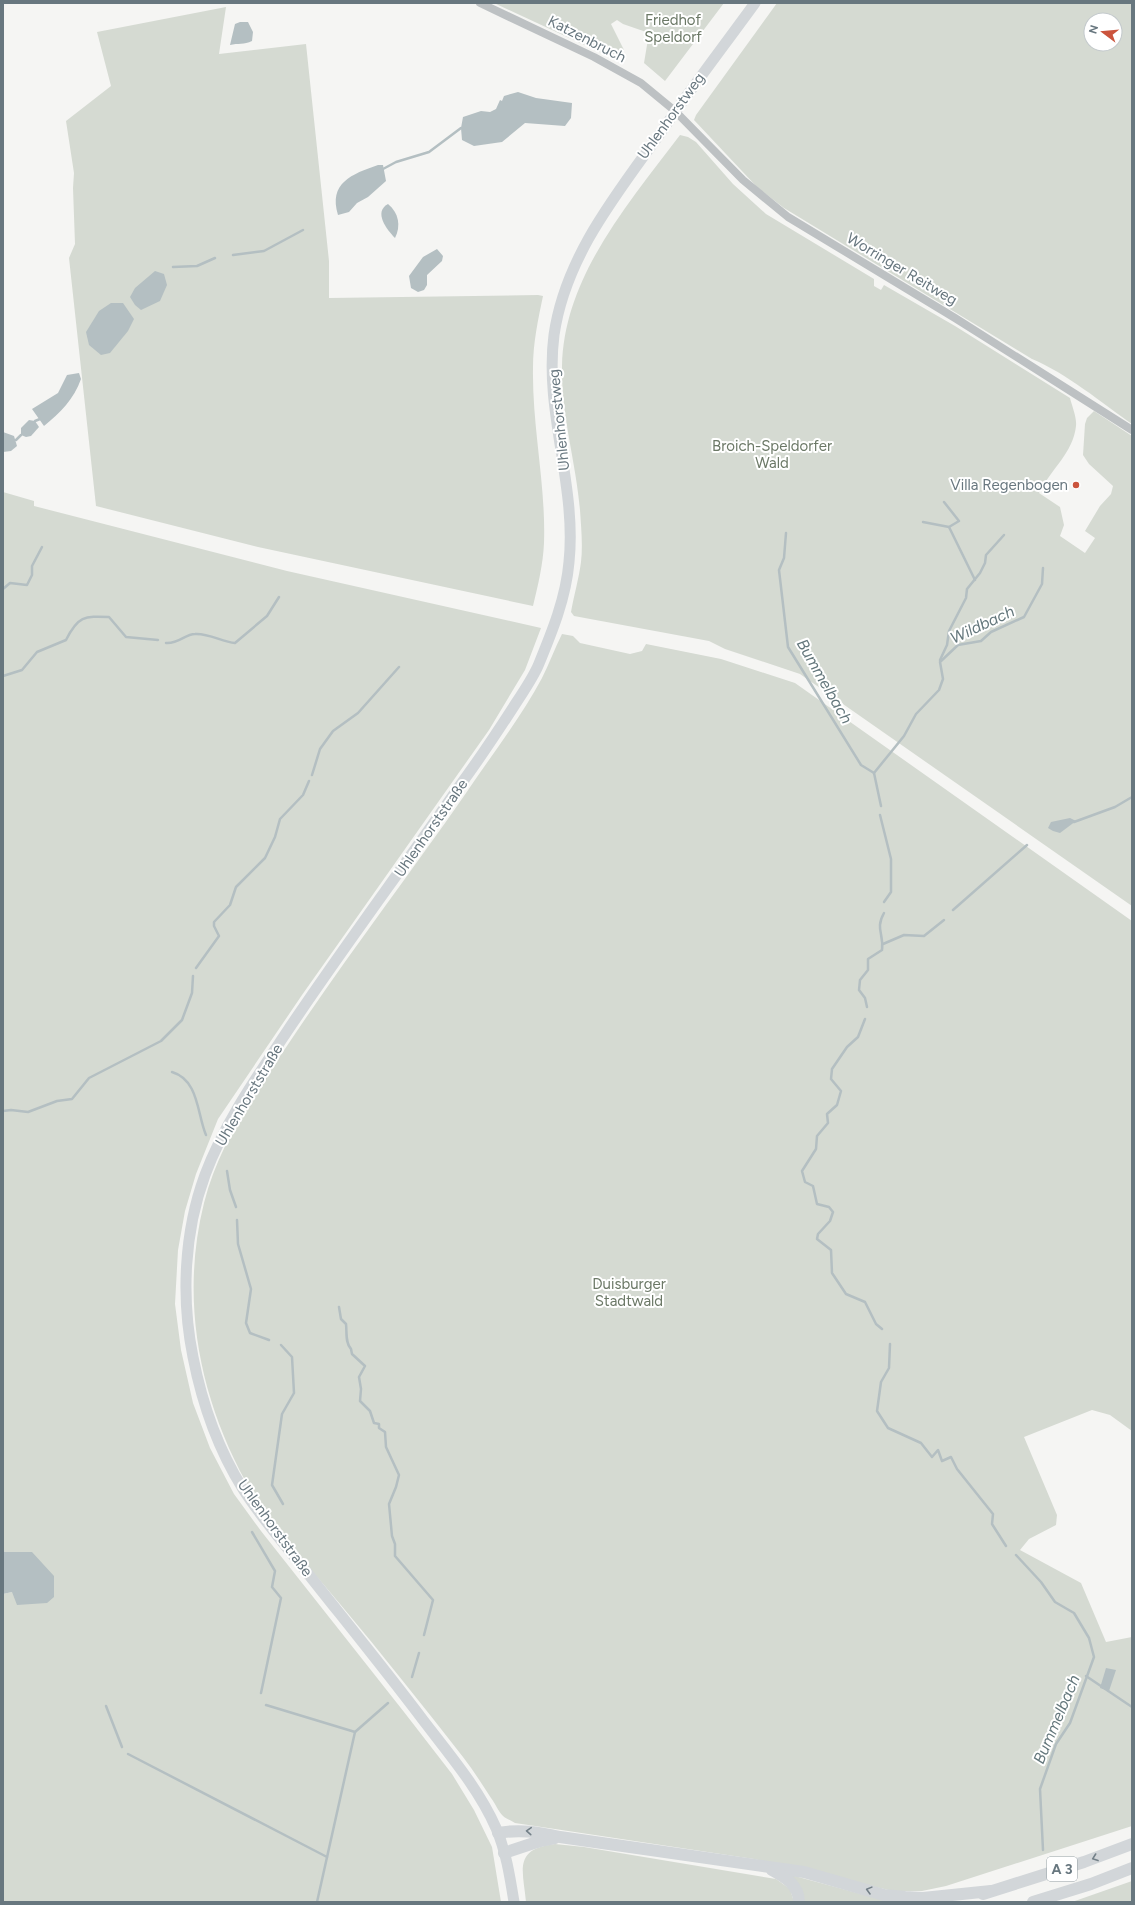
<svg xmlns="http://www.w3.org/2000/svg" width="1135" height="1905" viewBox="0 0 1135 1905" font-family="Figtree,sans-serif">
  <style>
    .green { fill: #d5dad2; fill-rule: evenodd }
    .water { fill: #b4bfc2 }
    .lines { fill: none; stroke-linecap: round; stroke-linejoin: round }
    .stream { stroke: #b4bfc2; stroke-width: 2.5 }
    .minor { stroke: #bdc1c3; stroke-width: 8 }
    .major { stroke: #d2d6d9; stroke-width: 11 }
    .highway { stroke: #d2d6d9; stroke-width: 12 }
    .oneway { stroke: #738088 }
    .poi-dot { fill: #cb543d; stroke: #fff; stroke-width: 1.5 }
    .labels { text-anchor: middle; stroke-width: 4; stroke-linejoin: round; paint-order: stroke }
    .shield { fill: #fff; stroke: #95a0a5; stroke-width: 1 }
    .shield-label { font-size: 14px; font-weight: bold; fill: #68777f }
    .park-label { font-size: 15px; fill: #6b7866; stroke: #fff }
    .street-label { font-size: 15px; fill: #68777f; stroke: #fff }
    .poi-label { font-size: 15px; fill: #68777f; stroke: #fff; text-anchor: end }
    .water-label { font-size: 16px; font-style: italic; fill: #64777c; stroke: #fff }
  </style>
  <rect width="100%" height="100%" fill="#f5f5f3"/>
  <g class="green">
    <polygon points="494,3 724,3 665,81 644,63 649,33 623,24 617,20 611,24 624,50 608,56"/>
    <path d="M777 3H1132V424C1102 403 1066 373 1032 359L784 208 757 187 694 120 696 115ZM1091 20H1115V44H1091Z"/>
    <path d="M226 7 219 54 306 44 329 261V298L538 295 543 296C538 320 533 343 533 368 532 427 546 485 544 543 543 565 538 585 533 606L258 547 96 506 69 258 75 244 73 188 74 173 66 121 111 86 97 32Z"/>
    <path d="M680 135 688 137 696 142 733 184 766 214 874 279V286L881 290 884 285 955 326 1070 398C1072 406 1077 418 1076 426 1073 453 1051 469 1039 493L1060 507 1064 525 1060 536 1085 553 1095 538 1085 531 1100 506 1111 494 1113 486 1089 464 1083 455 1085 424 1087 418 1094 411 1132 436V906L800 674 725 649 709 641 574 616 571 612C574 595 579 578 581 562 583 545 581 526 580 510 576 462 561 415 562 366 564 276 629 203 680 135Z"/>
    <polygon points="3,492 34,501 34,506 287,571 541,628 525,670 489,730 302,995 218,1119 196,1174 185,1211 178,1250 175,1304 181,1350 193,1403 210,1448 234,1494 261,1531 404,1712 452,1774 474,1810 492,1847 501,1902 3,1902 3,1594 12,1592 32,1552 5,1552 3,1551"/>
    <path d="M562 634 573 636 580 643 630 654 642 651 646 644 721 659 795 683 1132 921V1431L1110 1415 1092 1410 1024 1437 1057 1515 1056 1525 1029 1539 1020 1550 1081 1583 1106 1642 1132 1637V1826L946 1886 922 1891H893L754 1859 515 1823C511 1820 506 1819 503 1816 498 1811 495 1803 491 1798 482 1784 473 1770 463 1757 423 1706 382 1654 340 1604 308 1565 270 1527 246 1482 199 1396 180 1299 204 1203 220 1139 261 1085 297 1031 351 951 409 875 464 796 490 757 520 719 542 678 549 664 555 648 562 634Z"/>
    <path d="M555 1844 584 1847 776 1879 790 1889 794 1902H526C523 1870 513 1849 555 1844Z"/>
    <polygon points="791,1875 883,1900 904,1902 803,1902"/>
    <polygon points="1132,1881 1132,1902 1072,1902"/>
  </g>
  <g class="water">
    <path d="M240 22H248L253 32 252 41C244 45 238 43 230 45L235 24Z"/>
    <polygon points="518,92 536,98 572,103 571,118 565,126 525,123 502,142 474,146 462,140 461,128 463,117 481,111 490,112 496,109 500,100 502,101 504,96"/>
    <path d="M378 165H383L386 181 368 197 357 203 349 212 338 215C328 183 352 174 378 165Z"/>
    <path d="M388 204C399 213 401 226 395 238 387 230 373 212 388 204Z"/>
    <polygon points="437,249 443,256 442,261 427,275 427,285 424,290 418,292 411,288 409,276 423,257"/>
    <polygon points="155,271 164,274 167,285 160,301 141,310 135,305 130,297 135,288"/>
    <polygon points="111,303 123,303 134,319 128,331 110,353 101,355 89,345 86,332 99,311"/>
    <path d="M79 373 81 379C74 399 60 413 44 426L32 409 58 393 67 375Z"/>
    <polygon points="29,420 35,421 39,427 31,436 26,437 21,435 21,428"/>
    <polygon points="3,432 14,436 17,446 11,451 3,452"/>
    <polygon points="1070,818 1076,821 1060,833 1053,831 1048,828 1051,822"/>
    <polygon points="3,1551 5,1552 32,1552 54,1576 54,1597 47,1603 17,1605 12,1592 3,1594"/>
    <polygon points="1106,1668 1116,1670 1109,1691 1100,1688"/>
  </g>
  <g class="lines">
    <g class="stream">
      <polyline points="383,169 396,162 429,152 461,128"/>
      <polyline points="233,255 264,251 303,230"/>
      <polyline points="173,267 197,266 215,258"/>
      <polyline points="35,421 40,419"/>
      <polyline points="16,440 21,435"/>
      <polyline points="944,502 959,521 949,527"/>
      <polyline points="923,522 949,527 975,580"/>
      <polyline points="786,533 784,558 779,570 788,647 861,765 874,773 881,806"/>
      <polyline points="3,589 10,583 27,585 32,575 32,566 42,547"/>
      <path d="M166 643C179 644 185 634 195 634 209 633 222 642 235 643L267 616 279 597"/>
      <polyline points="940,660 947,645 949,631 966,598 967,589 980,573 985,563 986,555 1004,535"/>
      <path d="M3 676 22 670 37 652 66 640C78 616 84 616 109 617L126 637 158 640"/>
      <polyline points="874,773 904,736 916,714 939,690 943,679 940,662 958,645 981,641 991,632 1024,617 1042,584 1043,568"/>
      <polyline points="312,775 320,749 333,731 358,713 399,667"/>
      <polyline points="880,815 891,859 891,892 884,902"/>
      <polyline points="1074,822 1115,807 1132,797"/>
      <polyline points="953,910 1027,845"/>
      <polyline points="883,944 904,935 924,936 944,920"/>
      <polyline points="196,968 219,936 214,926 214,922 230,905 236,887 265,858 275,837 280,819 303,795 309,781"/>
      <path d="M867 1007 865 998 859 990 860 980 868 970V959L882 950C884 933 875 929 884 913"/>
      <polyline points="865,1019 858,1037 847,1047 832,1069 831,1079 841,1091 837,1105 827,1114 828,1123 817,1136 816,1149 802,1171 805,1182 813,1186 817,1204 829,1207 833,1212 830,1221 818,1234 817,1239 831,1250 832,1273 846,1294 865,1302 876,1324 882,1329"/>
      <path d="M172 1072C199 1080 197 1114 206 1135"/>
      <polyline points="3,1111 11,1110 28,1112 57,1101 72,1099 89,1078 161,1041 182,1020 192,993 193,976"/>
      <polyline points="227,1171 230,1190 236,1207"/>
      <polyline points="237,1220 238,1244 251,1289 246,1323 250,1333 269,1340"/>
      <path d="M339 1307 341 1319 346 1324C347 1332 345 1343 351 1349L352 1354 365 1366 359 1377 361 1389 360 1401 370 1411 374 1423 379 1424V1428L385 1432 386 1447 399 1475 396 1487 389 1504 392 1536 395 1544V1556L433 1600 424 1635"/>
      <polyline points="890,1344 889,1368 881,1382 877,1411 888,1428 921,1443 932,1457 938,1450 942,1461 951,1457 957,1469 993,1514 992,1524 1006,1546"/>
      <polyline points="281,1345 292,1357 294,1393 282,1414 272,1485 283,1504"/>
      <polyline points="252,1532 275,1571 272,1587 281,1598 261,1693"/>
      <polyline points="1016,1555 1041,1582 1055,1602 1074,1613 1089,1638 1094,1657 1070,1723 1056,1744 1040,1789 1043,1850"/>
      <polyline points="1086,1676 1132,1707"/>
      <polyline points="412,1677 419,1653"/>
      <polyline points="266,1705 355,1732 317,1902"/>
      <polyline points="106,1706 122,1747"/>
      <polyline points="355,1732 388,1703"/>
      <polyline points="128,1754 327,1857"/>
    </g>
    <polyline class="minor" points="480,3 594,57 641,83 675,111 743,180 788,217 955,318 1132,430"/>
    <path class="major" d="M514 1902C510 1877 506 1851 496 1828 479 1789 449 1754 423 1720 386 1671 347 1623 309 1575 287 1547 262 1519 243 1489 218 1449 202 1403 193 1357 181 1298 184 1232 205 1175 224 1124 256 1078 286 1033 342 949 403 868 461 784 480 758 498 731 516 703 524 691 532 679 538 666 552 632 566 598 569 562 577 486 544 411 554 335 565 258 615 196 659 135 690 90 723 47 755 3"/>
    <g class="highway">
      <path d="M498 1833C520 1829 538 1832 560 1837L804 1872 884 1895 905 1897 923 1898 991 1891"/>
      <polyline points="504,1853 540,1841 555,1838"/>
      <path d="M772 1870C785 1877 799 1885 799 1902"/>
      <polyline points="983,1894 1084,1862 1132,1844"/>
      <polyline points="1033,1902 1091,1884 1132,1868"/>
    </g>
  </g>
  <defs><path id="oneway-chevron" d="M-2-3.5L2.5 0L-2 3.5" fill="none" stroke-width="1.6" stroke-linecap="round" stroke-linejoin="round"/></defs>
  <g class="oneway">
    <use href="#oneway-chevron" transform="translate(529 1831) rotate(-176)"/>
    <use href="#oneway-chevron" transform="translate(1095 1858) rotate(160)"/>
    <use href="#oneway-chevron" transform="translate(869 1890) rotate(-165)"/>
  </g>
  <circle class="poi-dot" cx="1076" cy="485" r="4"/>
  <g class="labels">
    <rect class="shield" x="1047" y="1857" width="30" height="24" rx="3"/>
    <g class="shield-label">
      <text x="1062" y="1874">A 3</text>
    </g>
    <g class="park-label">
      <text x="673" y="25">Friedhof<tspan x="673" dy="17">Speldorf</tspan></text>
      <text x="772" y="451">Broich-Speldorfer<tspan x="772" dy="17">Wald</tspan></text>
      <text x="629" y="1289">Duisburger<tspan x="629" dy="17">Stadtwald</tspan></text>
    </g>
    <g class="street-label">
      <text transform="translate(587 39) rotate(27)" y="5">Katzenbruch</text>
      <text transform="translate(671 116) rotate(-54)" y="5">Uhlenhorstweg</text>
      <text transform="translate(902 269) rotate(31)" y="5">Worringer Reitweg</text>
      <text transform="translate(559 420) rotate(-96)" y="5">Uhlenhorstweg</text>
      <text transform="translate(431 828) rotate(-55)" y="5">Uhlenhorststraße</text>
      <text transform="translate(249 1095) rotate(-59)" y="5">Uhlenhorststraße</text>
      <text transform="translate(275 1528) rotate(54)" y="5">Uhlenhorststraße</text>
    </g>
    <g class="poi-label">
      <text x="1068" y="490">Villa Regenbogen</text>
    </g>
    <g class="water-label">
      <text transform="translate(982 624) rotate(-25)" y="6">Wildbach</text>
      <text transform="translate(825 681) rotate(60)" y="6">Bummelbach</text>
      <text transform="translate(1056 1719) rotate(-67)" y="6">Bummelbach</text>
    </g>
  </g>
  <rect width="1135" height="1905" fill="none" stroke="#68777f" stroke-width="8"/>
  <g transform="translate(1103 32) rotate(286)"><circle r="19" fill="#ffffff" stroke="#c3c9cc"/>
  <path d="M0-3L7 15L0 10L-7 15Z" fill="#cb543d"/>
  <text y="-6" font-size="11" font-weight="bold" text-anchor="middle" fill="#68777f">N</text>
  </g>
</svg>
